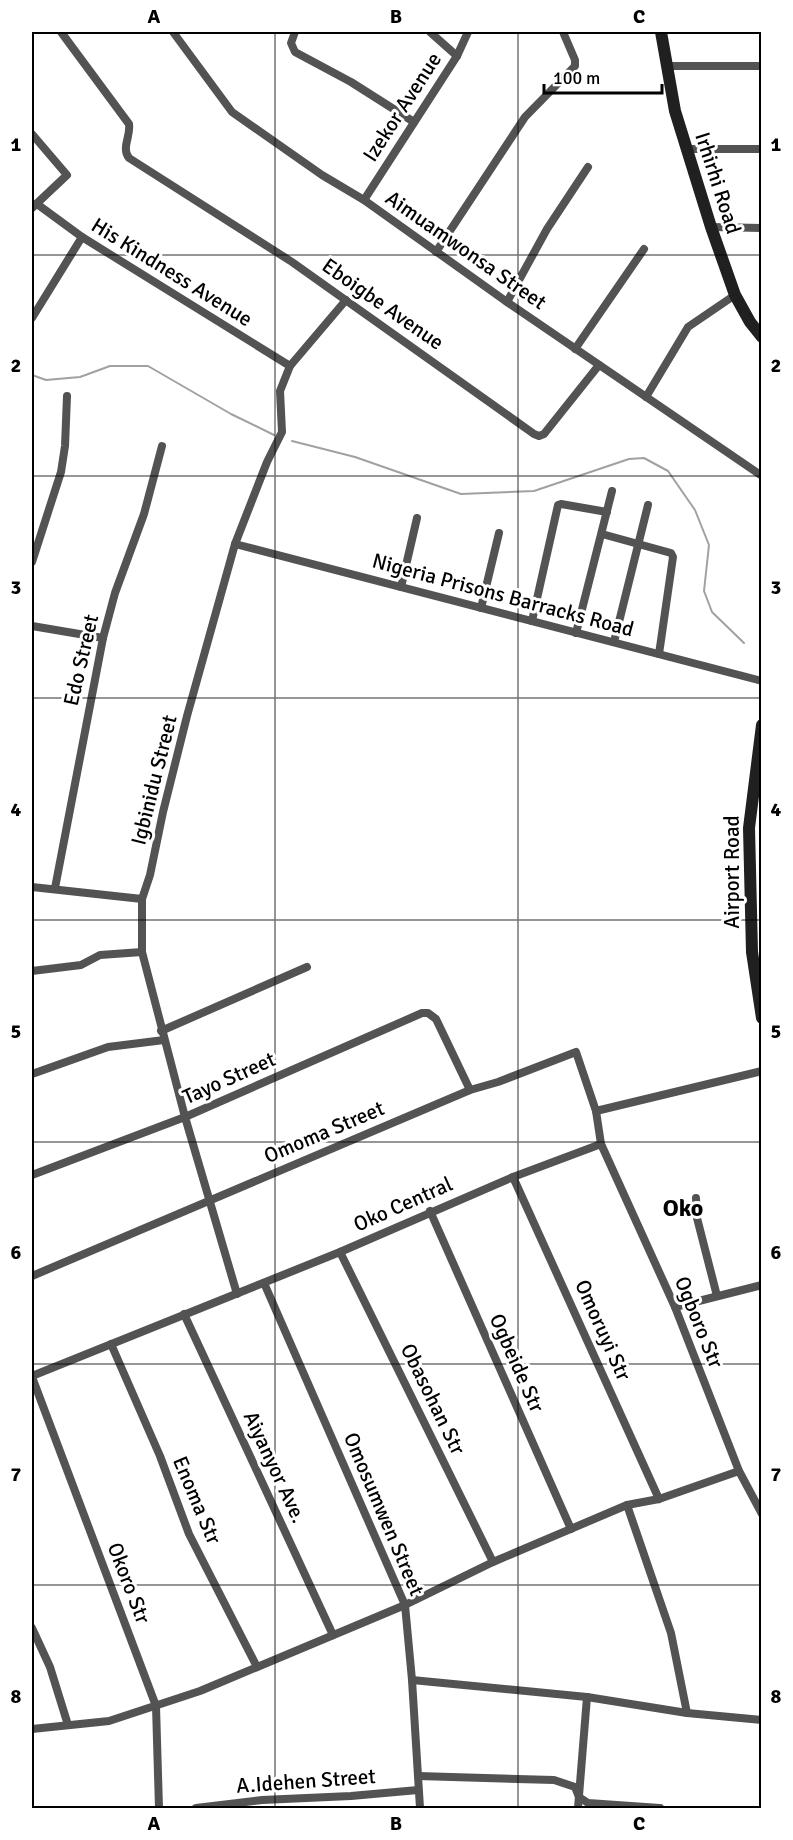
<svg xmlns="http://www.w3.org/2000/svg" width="793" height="1840" viewBox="0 0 793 1840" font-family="Signika,sans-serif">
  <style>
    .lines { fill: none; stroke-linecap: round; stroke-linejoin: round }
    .stream { stroke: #a1a1a1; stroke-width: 2 }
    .street { stroke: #535353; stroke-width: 8 }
    .secondary { stroke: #202020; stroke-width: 12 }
    .grid { fill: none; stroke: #000; stroke-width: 1.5; stroke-opacity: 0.55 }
    .labels { text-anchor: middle; stroke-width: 6; stroke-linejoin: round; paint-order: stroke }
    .street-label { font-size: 21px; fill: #000; stroke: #fff }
    .quarter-label { font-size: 24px; font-weight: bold; fill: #000; stroke: #fff }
    .neatline { fill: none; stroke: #000; stroke-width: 2 }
    .grid-label { font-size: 20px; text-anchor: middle; font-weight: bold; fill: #000 }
  </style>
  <rect width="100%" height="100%" fill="#fff"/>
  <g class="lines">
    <g class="stream">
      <polyline points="32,375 46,380 80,377 110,366 148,366 231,414 274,435"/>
      <polyline points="292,441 355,457 461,494 534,491 629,459 644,458 668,471 695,510 709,545 704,591 712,612 744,643"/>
    </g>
    <g class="street">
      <path d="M61 32 129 124C131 136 121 148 129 158L292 262 534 434 539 436 544 434 599 365"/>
      <polyline points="173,32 232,112 322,175 364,200 507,302 762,476"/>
      <polyline points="295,32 291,43 295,52 351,82 414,122"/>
      <polyline points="430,32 457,56"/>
      <polyline points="667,66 762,66"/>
      <polyline points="32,134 67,175 32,208"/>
      <polyline points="686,149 762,149"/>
      <polyline points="364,200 457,56 468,32"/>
      <polyline points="37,204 82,237 290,366"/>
      <polyline points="711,227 762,228"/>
      <polyline points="436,252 525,117 575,66 575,60 563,32"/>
      <polyline points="507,302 547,229 588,167"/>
      <polyline points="32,318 82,237"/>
      <polyline points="575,349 644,249"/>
      <polyline points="646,397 688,327 735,295"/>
      <polyline points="602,534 671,553 673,557 659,654"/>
      <polyline points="235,544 762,681"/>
      <polyline points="32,562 61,472 65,446 67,396"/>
      <polyline points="401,587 417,518"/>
      <polyline points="481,608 499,533"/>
      <polyline points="532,621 558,505 561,504 607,512"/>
      <polyline points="32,626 103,638"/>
      <polyline points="576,633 612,491"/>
      <polyline points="614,642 648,505"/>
      <polyline points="32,887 142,899"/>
      <polyline points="55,888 103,638 115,593 144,514 162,446"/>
      <polyline points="32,971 81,965 100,955 142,952"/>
      <polyline points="161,1031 307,967"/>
      <polyline points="32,1074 108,1047 164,1040"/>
      <polyline points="596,1111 762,1071"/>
      <polyline points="32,1175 185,1117 422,1013 428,1013 436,1019 470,1090"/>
      <polyline points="513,1177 659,1499"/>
      <polyline points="696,1198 697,1218 717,1296"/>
      <polyline points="430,1211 571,1529"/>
      <polyline points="340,1252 493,1562"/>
      <polyline points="32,1276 470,1090 498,1082 576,1052 596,1111 601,1144 675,1307 739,1471 762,1514"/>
      <polyline points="264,1283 405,1605 412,1680 420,1808"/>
      <polyline points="237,1294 185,1117 142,952 142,899 150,875 163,812 187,716 235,544 267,462 282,432 280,391 290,366 346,300"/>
      <polyline points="675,1307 762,1285"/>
      <polyline points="184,1314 333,1635"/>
      <polyline points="111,1344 160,1456 189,1534 257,1667"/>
      <polyline points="32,1376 340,1252 513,1177 601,1144"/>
      <polyline points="32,1377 156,1706 159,1808"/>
      <polyline points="627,1505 671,1633 687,1713"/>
      <polyline points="32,1628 50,1667 68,1725"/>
      <polyline points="412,1680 587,1697 687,1713 762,1720"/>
      <polyline points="32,1729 109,1721 200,1691 405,1605 493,1562 627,1505 659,1499 739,1471"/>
      <polyline points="418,1776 554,1780 575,1787 579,1797 588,1803 660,1808"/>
      <polyline points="196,1808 262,1800 351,1796 418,1790"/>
      <polyline points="578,1808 587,1697"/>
    </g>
    <g class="secondary">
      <polyline points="661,32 675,111 711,227 735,295 750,322 762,337"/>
      <polyline points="762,725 749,828 752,952 762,1018"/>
    </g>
  </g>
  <path class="grid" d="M275 32V1808M518 32V1808M32 255H762M32 476H762M32 698H762M32 920H762M32 1142H762M32 1364H762M32 1585H762"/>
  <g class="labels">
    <g class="street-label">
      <text transform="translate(402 107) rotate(-57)" y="7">Izekor Avenue</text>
      <text transform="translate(718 183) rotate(72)" y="7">Irhirhi Road</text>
      <text transform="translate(466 250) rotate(35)" y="7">Aimuamwonsa Street</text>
      <text transform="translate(172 272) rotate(32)" y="7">His Kindness Avenue</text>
      <text transform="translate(383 304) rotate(35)" y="7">Eboigbe Avenue</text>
      <text transform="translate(503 595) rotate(15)" y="7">Nigeria Prisons Barracks Road</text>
      <text transform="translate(81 660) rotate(-77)" y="7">Edo Street</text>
      <text transform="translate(154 780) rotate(-76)" y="7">Igbinidu Street</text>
      <text transform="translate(732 872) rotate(-90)" y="7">Airport Road</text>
      <text transform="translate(229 1078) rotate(-24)" y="7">Tayo Street</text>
      <text transform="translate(324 1132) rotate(-23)" y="7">Omoma Street</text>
      <text transform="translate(403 1204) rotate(-24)" y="7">Oko Central</text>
      <text transform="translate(699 1322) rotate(68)" y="7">Ogboro Str</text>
      <text transform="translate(603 1330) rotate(66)" y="7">Omoruyi Str</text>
      <text transform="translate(517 1363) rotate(66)" y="7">Ogbeide Str</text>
      <text transform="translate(433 1399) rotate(64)" y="7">Obasohan Str</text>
      <text transform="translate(275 1467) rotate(65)" y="7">Aiyanyor Ave.</text>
      <text transform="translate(197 1500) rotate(67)" y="7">Enoma Str</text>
      <text transform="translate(384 1514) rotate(67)" y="7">Omosumwen Street</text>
      <text transform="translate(129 1583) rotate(69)" y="7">Okoro Str</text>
      <text transform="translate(306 1781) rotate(-4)" y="7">A.Idehen Street</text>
    </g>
    <g class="quarter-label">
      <text x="683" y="1216">Oko</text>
    </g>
  </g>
  <rect width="793" height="1840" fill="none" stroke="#ffffff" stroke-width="66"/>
  <path d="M544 84v9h118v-9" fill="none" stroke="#000000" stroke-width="3"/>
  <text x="553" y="84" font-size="18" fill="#000000" stroke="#ffffff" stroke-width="4.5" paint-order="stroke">100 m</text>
  <rect x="33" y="33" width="727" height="1774" class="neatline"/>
  <g class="grid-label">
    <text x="154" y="23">A</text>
    <text x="396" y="23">B</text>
    <text x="639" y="23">C</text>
    <text x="16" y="151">1</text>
    <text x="776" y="151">1</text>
    <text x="16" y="372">2</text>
    <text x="776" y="372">2</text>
    <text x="16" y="594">3</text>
    <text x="776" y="594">3</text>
    <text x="16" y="816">4</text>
    <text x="776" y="816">4</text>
    <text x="16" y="1038">5</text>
    <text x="776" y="1038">5</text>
    <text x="16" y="1259">6</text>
    <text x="776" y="1259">6</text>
    <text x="16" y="1481">7</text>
    <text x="776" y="1481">7</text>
    <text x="16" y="1703">8</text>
    <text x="776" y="1703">8</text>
    <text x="154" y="1830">A</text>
    <text x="396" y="1830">B</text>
    <text x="639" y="1830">C</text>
  </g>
</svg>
